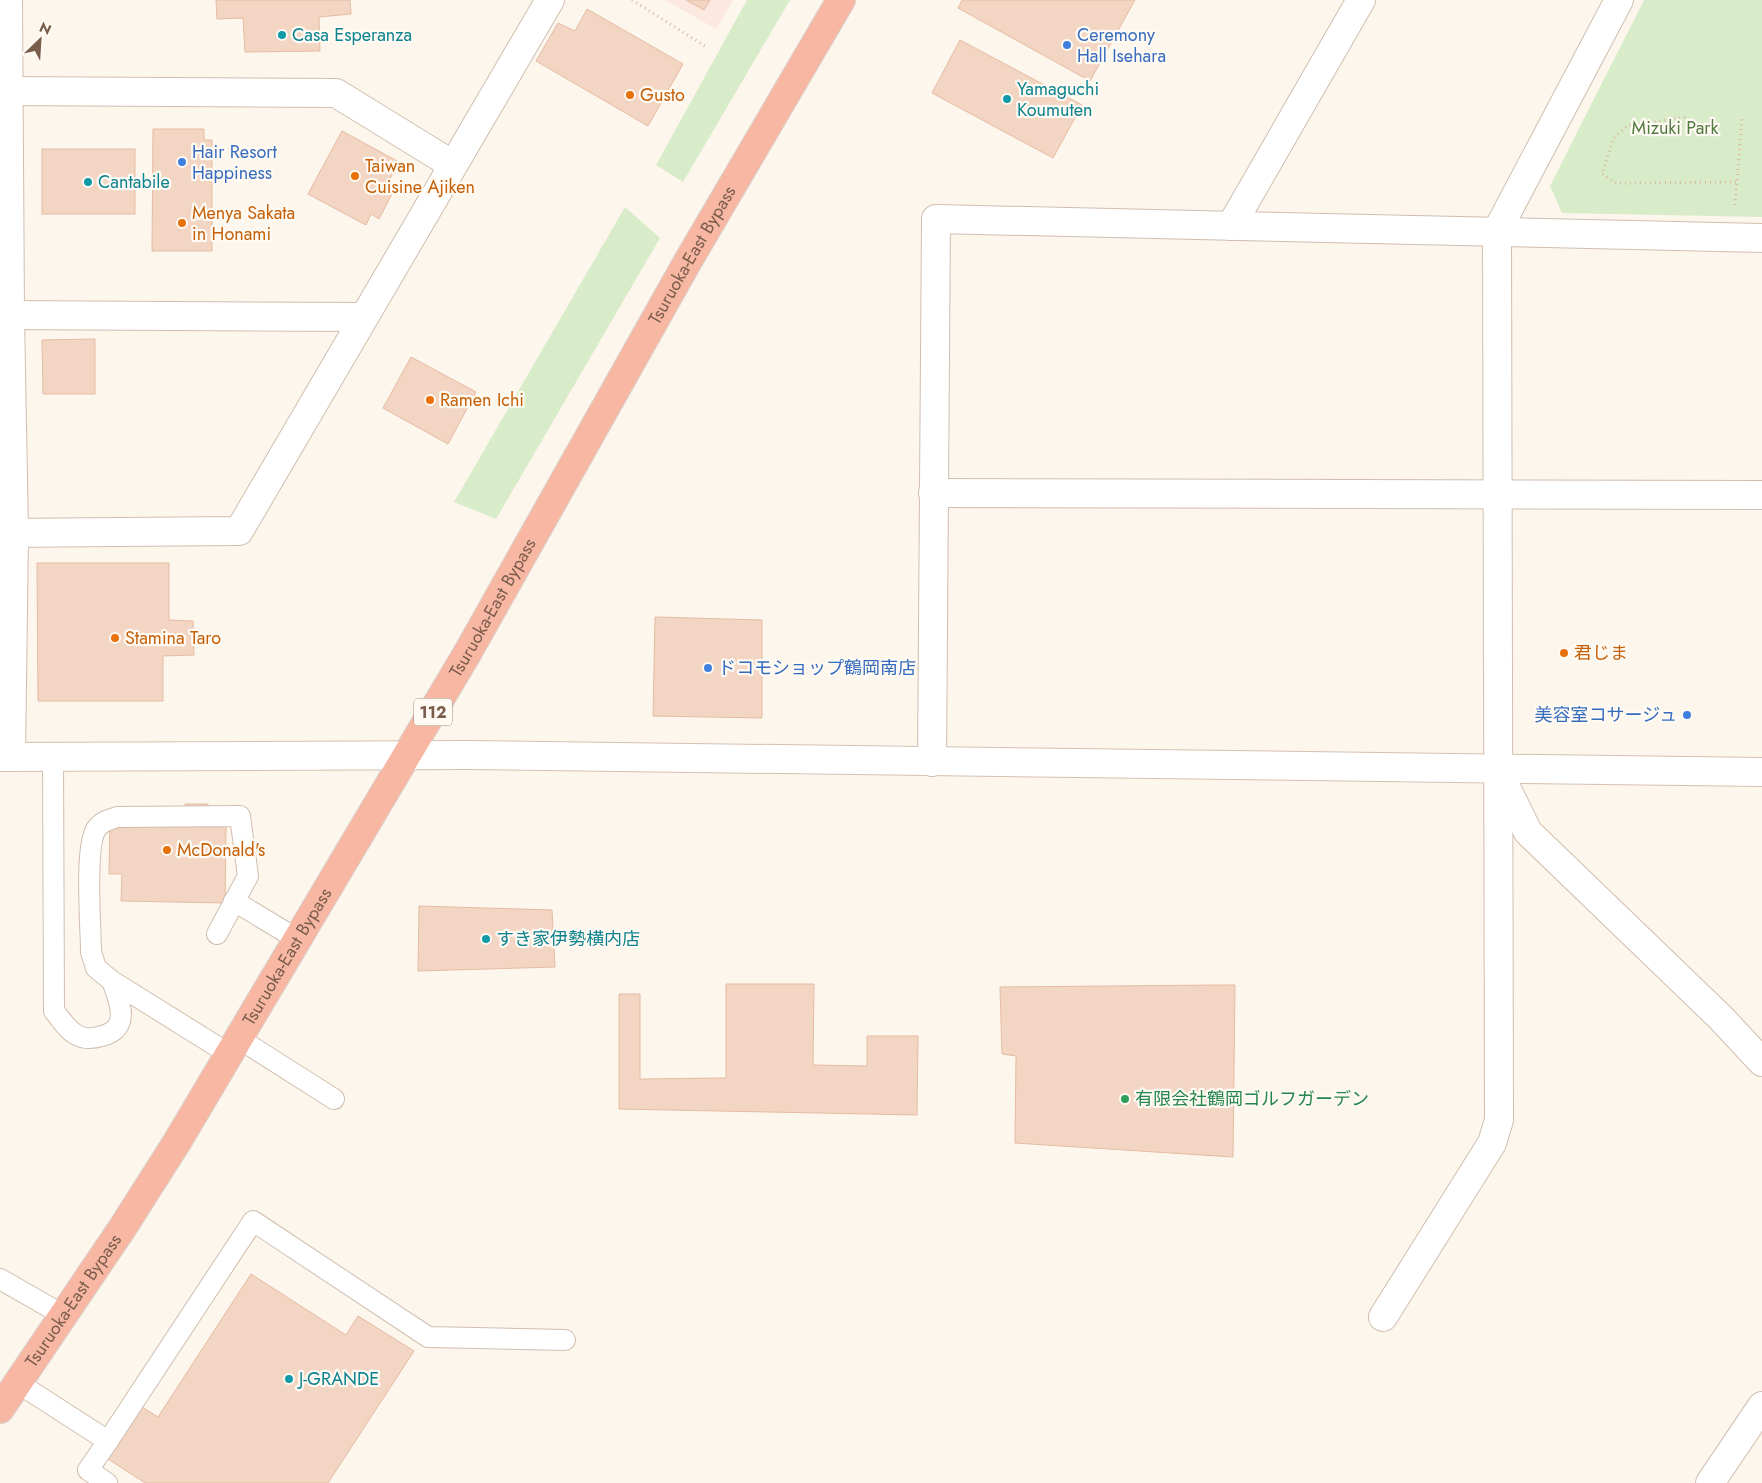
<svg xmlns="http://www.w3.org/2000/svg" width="1762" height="1483" viewBox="0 0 1762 1483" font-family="Jost,'Noto Sans JP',sans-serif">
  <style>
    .commercial { fill: #fde8e0 }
    .green { fill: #d8ecc9 }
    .building { fill: #f3d5c3; stroke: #e6bba3 }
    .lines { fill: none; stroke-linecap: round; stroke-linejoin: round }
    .lane-casing { stroke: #d1beb0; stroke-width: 22 }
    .street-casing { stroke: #d1beb0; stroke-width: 30 }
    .secondary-casing { stroke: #d6c0b0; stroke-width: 30 }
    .highway-casing { stroke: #dad1cd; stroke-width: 30 }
    .path { stroke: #d9b8a5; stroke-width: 3; stroke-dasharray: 1 4; stroke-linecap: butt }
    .lane { stroke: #fff; stroke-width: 20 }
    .street { stroke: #fff; stroke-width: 28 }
    .secondary { stroke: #fff; stroke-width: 28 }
    .highway { stroke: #f7b7a3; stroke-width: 28 }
    .culture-dot { fill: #0f9aa8; stroke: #fffaf3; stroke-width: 2 }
    .shop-dot { fill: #3f7fe0; stroke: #fffaf3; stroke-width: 2 }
    .food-dot { fill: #e8710a; stroke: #fffaf3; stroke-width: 2 }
    .leisure-dot { fill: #2e9e5b; stroke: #fffaf3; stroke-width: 2 }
    .labels { text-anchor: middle; stroke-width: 4.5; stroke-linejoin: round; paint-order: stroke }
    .shield { fill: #fffaf3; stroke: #a28b7f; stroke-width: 1 }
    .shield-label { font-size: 16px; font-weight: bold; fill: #7a5c4d }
    .culture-label { font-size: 18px; fill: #0d838f; stroke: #fffaf3; text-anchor: start }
    .shop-label { font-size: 18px; fill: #366cbe; stroke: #fffaf3; text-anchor: start }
    .food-label { font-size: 18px; fill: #c56008; stroke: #fffaf3; text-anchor: start }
    .park-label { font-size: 18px; fill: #537a41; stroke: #fffaf3 }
    .street-label { font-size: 18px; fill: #7a5c4d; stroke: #fffaf3 }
    .leisure-label { font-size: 18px; fill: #27864d; stroke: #fffaf3; text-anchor: start }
  </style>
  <rect width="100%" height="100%" fill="#fdf6ec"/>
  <polygon class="commercial" points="665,0 733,0 716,29"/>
  <g class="green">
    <polygon points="747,0 790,0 683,182 656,165"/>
    <polygon points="1644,0 1762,0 1762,217 1562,213 1550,186"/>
    <polygon points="625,207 660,238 496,519 454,502"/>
  </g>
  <g class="building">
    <polygon points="216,0 350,0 351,14 319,17 320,51 245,52 243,18 217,19"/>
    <polygon points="686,0 710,0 704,10"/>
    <polygon points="962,0 1135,0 1090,81 958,8"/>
    <polygon points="587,9 683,64 648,126 536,61 558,23 575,31"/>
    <polygon points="960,40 1082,105 1053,158 932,93"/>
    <polygon points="153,129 204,129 204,140 212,140 212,251 152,251"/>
    <polygon points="342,131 399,162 384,190 392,194 379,219 371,214 366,225 308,194"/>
    <rect x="42" y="149" width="93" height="65"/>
    <polygon points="95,339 95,394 43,394 42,340"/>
    <polygon points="411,357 476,392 448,444 383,408"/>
    <polygon points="37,563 169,563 169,620 193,621 194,655 163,656 163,701 38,701"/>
    <polygon points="655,617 762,620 762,718 653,716"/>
    <polygon points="185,804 208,804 208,826 226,826 225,903 121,901 122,874 109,874 110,823 185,824"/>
    <polygon points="419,906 552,910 555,967 418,971"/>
    <polygon points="726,984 814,984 813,1065 867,1066 867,1036 918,1036 917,1115 619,1109 619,994 640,994 640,1079 726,1078"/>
    <polygon points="1220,985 1235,985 1233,1157 1015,1143 1016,1056 1002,1054 1000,987"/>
    <polygon points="251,1274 346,1335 358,1316 414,1351 328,1483 145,1483 108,1459 142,1407 158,1417"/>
  </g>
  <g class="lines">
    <defs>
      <g id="lane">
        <path d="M53 757 54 1011C61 1019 68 1032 79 1036 85 1039 95 1038 102 1036 131 1028 120 1002 112 981"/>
        <polyline points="234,901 297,939"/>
        <path d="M217 934 248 876 240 816 117 817C109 820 102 821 97 828 84 844 91 928 91 952L96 968 112 981 229 1054"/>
        <polyline points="238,1038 334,1099"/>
        <polyline points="0,1279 63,1315"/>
        <polyline points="18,1383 108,1441 88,1470 107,1483"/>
        <polyline points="108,1441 253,1221 428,1337 565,1340"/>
      </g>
      <g id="street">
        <polyline points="8,0 10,315 14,534 11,757"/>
        <polyline points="0,91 336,93 453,165"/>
        <polyline points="1231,226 1361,0"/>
        <polyline points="0,315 363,317"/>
        <polyline points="933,493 1762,495"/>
        <polyline points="0,533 239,531 550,0"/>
        <polyline points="932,762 936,219 1762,238"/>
        <polyline points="1500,775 1528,832 1721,1018 1762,1062"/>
        <polyline points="1383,1317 1492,1143 1499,1120 1497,231 1619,0"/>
        <polyline points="1710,1483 1762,1406"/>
      </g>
      <polyline id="secondary" points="0,757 467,755 1762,772"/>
      <g id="highway">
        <path id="s1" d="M0 1409 123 1227 177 1142 468 652 688 261 841 0"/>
      </g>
    </defs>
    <use href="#lane" class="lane-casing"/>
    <use href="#street" class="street-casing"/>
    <use href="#secondary" class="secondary-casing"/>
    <use href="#highway" class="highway-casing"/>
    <g class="path">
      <polyline points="632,0 708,48"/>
      <polyline points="1685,117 1627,126 1613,139 1602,174 1616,183 1737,182"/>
      <polyline points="1735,205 1742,119"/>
    </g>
    <use href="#lane" class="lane"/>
    <use href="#street" class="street"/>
    <use href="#secondary" class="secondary"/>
    <use href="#highway" class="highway"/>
  </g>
  <g class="culture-dot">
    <circle cx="282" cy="35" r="5"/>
    <circle cx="1007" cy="99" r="5"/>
    <circle cx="88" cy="182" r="5"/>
    <circle cx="486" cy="939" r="5"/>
    <circle cx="289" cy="1379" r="5"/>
  </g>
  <g class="shop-dot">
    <circle cx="1067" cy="45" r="5"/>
    <circle cx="182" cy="162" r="5"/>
    <circle cx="708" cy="668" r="5"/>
    <circle cx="1687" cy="715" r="5"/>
  </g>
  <g class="food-dot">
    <circle cx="630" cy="95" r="5"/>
    <circle cx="355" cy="176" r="5"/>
    <circle cx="182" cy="223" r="5"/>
    <circle cx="430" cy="400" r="5"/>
    <circle cx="115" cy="638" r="5"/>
    <circle cx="1564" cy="653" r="5"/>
    <circle cx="167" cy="850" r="5"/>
  </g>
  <circle class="leisure-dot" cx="1125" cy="1099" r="5"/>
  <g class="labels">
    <rect class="shield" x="414" y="698.5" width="38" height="27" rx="4"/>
    <g class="shield-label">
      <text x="433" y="718">112</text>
    </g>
    <g class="culture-label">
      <text x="292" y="41">Casa Esperanza</text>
      <text x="1017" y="95">Yamaguchi<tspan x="1017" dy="21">Koumuten</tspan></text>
      <text x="98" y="188">Cantabile</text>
      <text x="496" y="945">すき家伊勢横内店</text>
      <text x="299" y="1385">J-GRANDE</text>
    </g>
    <g class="shop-label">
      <text x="1077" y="41">Ceremony<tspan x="1077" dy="21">Hall Isehara</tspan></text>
      <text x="192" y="158">Hair Resort<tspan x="192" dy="21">Happiness</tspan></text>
      <text x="718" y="674">ドコモショップ鶴岡南店</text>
      <text x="1677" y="721" text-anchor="end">美容室コサージュ</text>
    </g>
    <g class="food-label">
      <text x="640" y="101">Gusto</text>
      <text x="365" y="172">Taiwan<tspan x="365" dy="21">Cuisine Ajiken</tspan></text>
      <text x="192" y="219">Menya Sakata<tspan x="192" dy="21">in Honami</tspan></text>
      <text x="440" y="406">Ramen Ichi</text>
      <text x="125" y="644">Stamina Taro</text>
      <text x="1574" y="659">君じま</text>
      <text x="177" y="856">McDonald's</text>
    </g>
    <g class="park-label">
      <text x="1675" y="134">Mizuki Park</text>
    </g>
    <g class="street-label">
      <text dy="6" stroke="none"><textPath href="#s1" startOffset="1346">Tsuruoka-East Bypass</textPath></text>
      <text dy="6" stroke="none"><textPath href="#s1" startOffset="941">Tsuruoka-East Bypass</textPath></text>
      <text dy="6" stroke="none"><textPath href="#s1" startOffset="536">Tsuruoka-East Bypass</textPath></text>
      <text dy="6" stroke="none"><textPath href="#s1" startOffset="131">Tsuruoka-East Bypass</textPath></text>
    </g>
    <g class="leisure-label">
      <text x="1135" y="1105">有限会社鶴岡ゴルフガーデン</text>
    </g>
  </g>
  <g transform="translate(40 40) rotate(25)" stroke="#fffaf3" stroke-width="4" paint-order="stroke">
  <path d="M0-4L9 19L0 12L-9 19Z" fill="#7a5c4d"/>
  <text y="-8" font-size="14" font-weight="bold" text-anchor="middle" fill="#7a5c4d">N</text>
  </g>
</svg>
